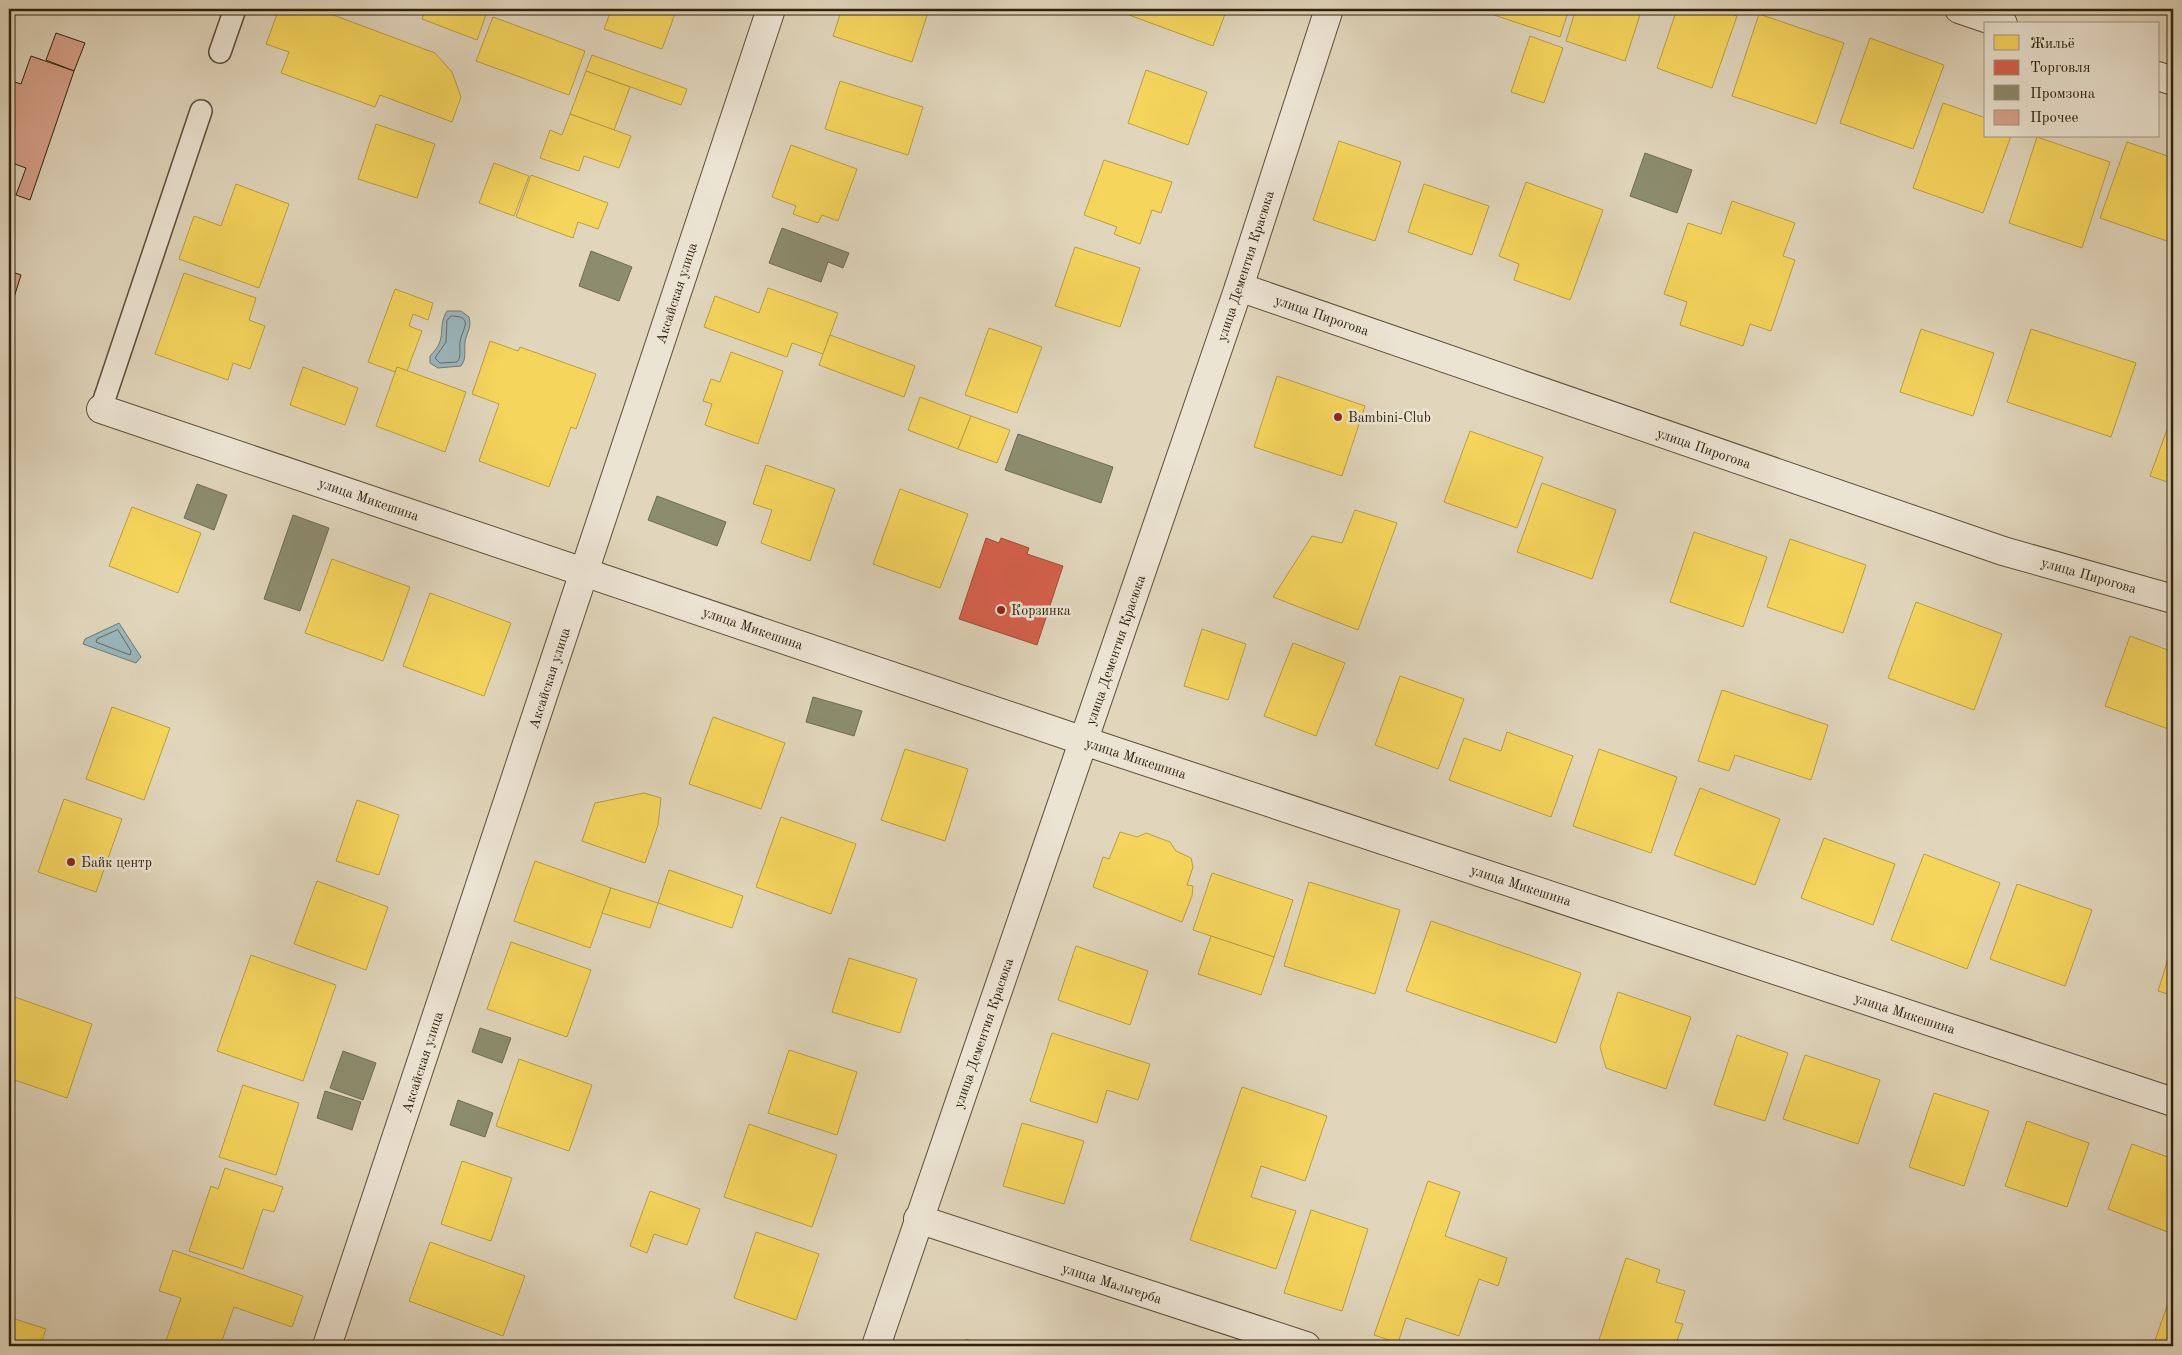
<svg xmlns="http://www.w3.org/2000/svg" width="2182" height="1355" viewBox="0 0 2182 1355" font-family="'Old Standard TT',serif">
  <style>
    .water { fill: #9ab6bc; stroke: #707a75 }
    .homes { fill: #f6d55c; stroke: #bb9f44 }
    .shops { fill: #d6604d; stroke: #a44d39 }
    .industry { fill: #8c8c6e; stroke: #706c50 }
    .lines { fill: none; stroke-linecap: round; stroke-linejoin: round }
    .shore { stroke: #656c64; stroke-width: 1 }
    .building { fill: #d8a28c; stroke: #30210b }
    .lane-casing { stroke: #5c4e37; stroke-width: 24 }
    .street-casing { stroke: #5c4e37; stroke-width: 30 }
    .lane { stroke: #ece4d3; stroke-width: 21 }
    .street { stroke: #ece4d3; stroke-width: 28 }
    .poi-dot { fill: #8f2418; stroke: #ece4d3; stroke-width: 2 }
    .labels { text-anchor: middle; stroke-width: 5; stroke-linejoin: round; paint-order: stroke }
    .street-label { font-size: 14px; fill: #30210b; stroke: #ece4d3 }
    .poi-label { font-size: 14px; fill: #30210b; stroke: #ece4d3; text-anchor: start }
  </style>
  <rect width="100%" height="100%" fill="#e1d6bc"/>
  <filter id="stains"><feTurbulence type="fractalNoise" baseFrequency=".004" numOctaves="4"/><feColorMatrix values="0 0 0 0 .2 0 0 0 0 .09 0 0 0 0 .02 0 0 0 .5 -.17"/></filter>
  <radialGradient id="worn" r=".72"><stop offset=".6" stop-color="#630" stop-opacity="0"/><stop offset="1" stop-color="#630" stop-opacity=".3"/></radialGradient>
  <g class="water">
    <path d="M447 311H461L469 317C472 328 467 331 465 342 464 351 467 358 461 366L438 368 430 363V356C449 337 436 329 447 311Z"/>
    <polygon points="119,623 141,657 136,663 83,644 85,639"/>
  </g>
  <g class="homes">
    <polygon points="279,9 317,9 435,53 452,72 461,97 452,122 380,95 375,107 281,73 289,52 266,44"/>
    <polygon points="426,9 488,9 477,40 422,19"/>
    <polygon points="599,9 661,9 675,14 662,49 604,29 610,13"/>
    <polygon points="842,9 929,9 912,62 833,36"/>
    <polygon points="1131,9 1227,9 1213,46 1129,15"/>
    <polygon points="1483,9 1569,9 1560,37 1482,11"/>
    <polygon points="1576,9 1642,9 1625,61 1566,41"/>
    <polygon points="1677,9 1716,9 1737,16 1712,88 1657,68"/>
    <polygon points="1759,14 1844,43 1816,124 1732,96"/>
    <polygon points="493,17 585,51 569,95 476,61"/>
    <polygon points="1530,36 1563,48 1544,103 1511,92"/>
    <polygon points="1870,38 1944,65 1913,149 1840,123"/>
    <polygon points="592,55 687,89 681,105 586,71"/>
    <polygon points="1146,70 1207,92 1188,145 1128,123"/>
    <polygon points="586,71 630,87 614,130 570,114"/>
    <polygon points="840,81 923,107 908,155 825,129"/>
    <polygon points="1943,103 1986,118 1986,136 2011,136 1983,213 1913,188"/>
    <polygon points="570,114 631,136 619,168 584,156 579,171 540,158 550,130 562,135"/>
    <polygon points="376,124 435,144 417,198 358,179"/>
    <polygon points="2037,137 2110,162 2082,248 2009,223"/>
    <polygon points="1339,141 1401,162 1375,241 1313,220"/>
    <polygon points="2127,142 2173,158 2173,232 2170,242 2100,218"/>
    <polygon points="791,145 857,169 838,221 822,215 818,223 793,214 796,206 772,197"/>
    <polygon points="1104,160 1172,182 1161,213 1152,210 1140,244 1114,234 1117,227 1084,215"/>
    <polygon points="494,163 529,176 514,216 479,203"/>
    <polygon points="531,175 608,203 598,229 578,222 573,238 516,217"/>
    <polygon points="1526,182 1603,210 1570,300 1514,280 1519,264 1499,256"/>
    <polygon points="236,184 289,204 259,288 179,259 194,216 221,226"/>
    <polygon points="1424,184 1489,206 1472,255 1408,232"/>
    <polygon points="1732,201 1795,223 1783,256 1795,260 1771,331 1750,324 1743,346 1680,325 1687,302 1664,294 1688,223 1721,234"/>
    <polygon points="1075,247 1140,268 1120,327 1055,306"/>
    <polygon points="184,273 256,298 249,320 265,326 250,369 233,363 228,380 155,354"/>
    <polygon points="768,288 838,313 823,354 792,343 787,357 704,327 715,296 759,313"/>
    <polygon points="395,289 433,303 428,320 413,314 409,326 422,331 407,371 397,367 395,372 368,362"/>
    <polygon points="989,328 1042,347 1017,413 965,395"/>
    <polygon points="1921,329 1994,353 1973,416 1900,392"/>
    <polygon points="2031,329 2136,363 2111,437 2007,402"/>
    <polygon points="830,335 915,366 904,397 819,365"/>
    <polygon points="490,341 518,351 520,347 596,374 576,429 571,427 549,487 479,461 499,404 472,394"/>
    <polygon points="731,352 783,371 758,444 705,425 712,404 703,401 711,379 720,382"/>
    <polygon points="303,367 358,388 345,425 290,405"/>
    <polygon points="397,367 466,392 445,452 376,426"/>
    <polygon points="1277,376 1365,406 1342,476 1254,447"/>
    <polygon points="920,397 971,416 958,449 908,430"/>
    <polygon points="971,416 1010,430 997,463 958,449"/>
    <polygon points="2172,416 2173,416 2173,484 2150,476"/>
    <polygon points="1470,431 1543,457 1517,528 1444,502"/>
    <polygon points="766,465 835,489 810,561 761,543 772,510 753,504"/>
    <polygon points="1542,483 1616,510 1592,579 1517,552"/>
    <polygon points="900,489 968,514 940,588 873,564"/>
    <polygon points="132,507 201,533 178,593 109,566"/>
    <polygon points="1355,510 1397,523 1358,630 1273,597 1312,536 1342,543"/>
    <polygon points="1694,532 1767,557 1743,627 1670,602"/>
    <polygon points="1790,539 1866,565 1843,633 1767,607"/>
    <polygon points="332,559 410,587 383,661 305,633"/>
    <polygon points="430,593 511,623 484,696 403,666"/>
    <polygon points="1916,602 2002,634 1974,710 1888,678"/>
    <polygon points="1202,629 1246,644 1228,700 1184,686"/>
    <polygon points="2130,636 2173,652 2173,723 2171,730 2105,706"/>
    <polygon points="1293,643 1345,663 1316,736 1264,716"/>
    <polygon points="1400,676 1464,699 1438,769 1375,745"/>
    <polygon points="1722,690 1828,725 1811,780 1735,755 1729,771 1698,761"/>
    <polygon points="112,707 170,728 144,800 86,779"/>
    <polygon points="713,717 785,743 761,809 689,784"/>
    <polygon points="1507,732 1573,756 1551,817 1449,780 1464,738 1501,751"/>
    <polygon points="905,749 968,769 945,841 881,820"/>
    <polygon points="1599,749 1677,777 1651,853 1573,826"/>
    <polygon points="1700,788 1780,819 1755,885 1674,855"/>
    <polygon points="644,793 661,798 658,825 645,863 582,841 595,803"/>
    <polygon points="64,799 122,819 96,892 38,872"/>
    <polygon points="357,800 399,815 379,875 336,861"/>
    <polygon points="781,817 856,844 831,914 756,887"/>
    <polygon points="1120,832 1137,837 1146,833 1170,842 1176,851 1191,858 1193,867 1187,885 1193,886 1192,896 1182,922 1093,887 1103,857 1109,859"/>
    <polygon points="1824,838 1895,864 1873,925 1801,898"/>
    <polygon points="1924,854 2000,883 1967,969 1891,940"/>
    <polygon points="535,861 611,888 590,948 514,921"/>
    <polygon points="669,870 743,896 732,928 658,903"/>
    <polygon points="1212,873 1293,900 1274,957 1193,930"/>
    <polygon points="317,881 388,907 366,970 294,944"/>
    <polygon points="1309,882 1400,910 1375,994 1284,966"/>
    <polygon points="2017,884 2092,910 2065,986 1990,959"/>
    <polygon points="611,888 658,903 650,928 602,913"/>
    <polygon points="1431,921 1581,973 1556,1043 1406,991"/>
    <polygon points="1211,936 1274,957 1261,995 1198,974"/>
    <polygon points="511,942 591,970 567,1037 487,1009"/>
    <polygon points="2173,943 2173,996 2158,991"/>
    <polygon points="1076,946 1148,971 1130,1025 1058,1000"/>
    <polygon points="251,955 336,985 303,1081 217,1051"/>
    <polygon points="849,958 917,979 900,1033 832,1012"/>
    <polygon points="1618,992 1691,1017 1666,1089 1606,1068 1600,1047"/>
    <polygon points="9,995 92,1024 67,1098 9,1078"/>
    <polygon points="1052,1033 1150,1064 1138,1100 1107,1090 1097,1123 1030,1101"/>
    <polygon points="1737,1035 1788,1053 1765,1121 1714,1105"/>
    <polygon points="789,1050 857,1072 837,1135 768,1113"/>
    <polygon points="1805,1055 1880,1080 1858,1144 1783,1119"/>
    <polygon points="519,1059 592,1085 569,1151 496,1126"/>
    <polygon points="243,1085 299,1103 276,1175 219,1157"/>
    <polygon points="1242,1087 1327,1116 1305,1181 1261,1166 1251,1197 1296,1211 1276,1269 1190,1240"/>
    <polygon points="1934,1093 1989,1111 1964,1186 1909,1167"/>
    <polygon points="2027,1121 2089,1143 2067,1207 2005,1186"/>
    <polygon points="1022,1123 1084,1141 1064,1204 1003,1186"/>
    <polygon points="749,1124 837,1155 812,1227 724,1197"/>
    <polygon points="2132,1144 2173,1159 2173,1234 2108,1209"/>
    <polygon points="462,1161 512,1178 491,1241 441,1224"/>
    <polygon points="225,1168 283,1187 274,1212 263,1209 243,1269 189,1251 211,1186 218,1189"/>
    <polygon points="1428,1181 1460,1192 1445,1236 1507,1258 1498,1286 1479,1279 1459,1336 1406,1318 1398,1343 1374,1335"/>
    <polygon points="650,1191 700,1209 687,1245 654,1234 647,1253 630,1246"/>
    <polygon points="1311,1210 1368,1229 1342,1311 1284,1293"/>
    <polygon points="756,1232 819,1254 796,1320 734,1298"/>
    <polygon points="430,1242 525,1276 503,1336 409,1301"/>
    <polygon points="173,1250 303,1296 292,1327 234,1307 220,1346 164,1346 181,1298 159,1291"/>
    <polygon points="1626,1258 1660,1270 1656,1282 1685,1291 1675,1322 1683,1324 1675,1346 1597,1346"/>
    <polygon points="2171,1295 2173,1296 2173,1346 2153,1346"/>
    <polygon points="9,1317 46,1329 40,1346 9,1346"/>
    <polygon points="966,1339 987,1346 963,1346"/>
  </g>
  <polygon class="shops" points="986,538 999,543 1001,538 1029,548 1027,554 1063,566 1037,645 959,619"/>
  <g class="industry">
    <polygon points="1645,153 1692,170 1677,213 1630,196"/>
    <polygon points="782,228 849,253 843,268 828,262 821,282 769,263"/>
    <polygon points="591,251 632,267 619,301 579,286"/>
    <polygon points="1018,434 1113,467 1101,503 1005,470"/>
    <polygon points="197,484 227,495 214,530 184,518"/>
    <polygon points="657,496 726,522 717,546 648,520"/>
    <polygon points="293,515 329,528 300,611 264,599"/>
    <polygon points="813,697 862,711 854,736 806,722"/>
    <polygon points="480,1028 511,1038 502,1063 472,1052"/>
    <polygon points="343,1051 376,1063 363,1100 330,1088"/>
    <polygon points="325,1091 361,1102 352,1130 317,1118"/>
    <polygon points="458,1100 493,1113 485,1137 450,1125"/>
  </g>
  <g class="lines">
    <g class="shore">
      <path d="M451 316C475 316 462 329 460 342 459 349 462 356 457 362L440 363 435 358 446 342 447 321Z"/>
      <polygon points="118,630 131,651 130,655 96,642 97,639"/>
    </g>
  </g>
  <g class="building">
    <polygon points="56,33 85,43 74,71 46,60"/>
    <polygon points="31,56 74,71 30,200 16,195 26,168 9,162 9,80 21,84"/>
    <polygon points="9,271 21,275 12,304 9,303"/>
  </g>
  <g class="lines">
    <defs>
      <g id="lane">
        <polyline points="220,52 235,9"/>
        <polyline points="101,409 201,111"/>
      </g>
      <g id="street">
        <polyline points="1959,9 2003,24"/>
        <polyline points="2158,76 2173,81"/>
        <polyline points="1239,287 2003,551 2173,599"/>
        <polyline points="101,409 1084,741 2173,1102"/>
        <polyline points="918,1219 1306,1346"/>
        <polyline points="327,1346 771,9"/>
        <polyline points="876,1346 1239,287 1329,9"/>
      </g>
    </defs>
    <use href="#lane" class="lane-casing"/>
    <use href="#street" class="street-casing"/>
    <use href="#lane" class="lane"/>
    <use href="#street" class="street"/>
  </g>
  <g class="poi-dot">
    <circle cx="1338" cy="417" r="5"/>
    <circle cx="1001" cy="610" r="5"/>
    <circle cx="71" cy="862" r="5"/>
  </g>
  <g class="labels">
    <g class="street-label">
      <text transform="translate(1245 266) rotate(-72)" y="5">улица Дементия Красюка</text>
      <text transform="translate(676 293) rotate(-72)" y="5">Аксайская улица</text>
      <text transform="translate(1322 315) rotate(19)" y="5">улица Пирогова</text>
      <text transform="translate(1704 448) rotate(19)" y="5">улица Пирогова</text>
      <text transform="translate(369 499) rotate(19)" y="5">улица Микешина</text>
      <text transform="translate(2089 575) rotate(16)" y="5">улица Пирогова</text>
      <text transform="translate(753 628) rotate(19)" y="5">улица Микешина</text>
      <text transform="translate(1115 650) rotate(-71)" y="5">улица Дементия Красюка</text>
      <text transform="translate(549 678) rotate(-72)" y="5">Аксайская улица</text>
      <text transform="translate(1136 758) rotate(18)" y="5">улица Микешина</text>
      <text transform="translate(1521 885) rotate(18)" y="5">улица Микешина</text>
      <text transform="translate(1905 1013) rotate(18)" y="5">улица Микешина</text>
      <text transform="translate(983 1033) rotate(-71)" y="5">улица Дементия Красюка</text>
      <text transform="translate(422 1062) rotate(-72)" y="5">Аксайская улица</text>
      <text transform="translate(1112 1283) rotate(18)" y="5">улица Мальгерба</text>
    </g>
    <g class="poi-label">
      <text x="1348" y="422">Bambini-Club</text>
      <text x="1011" y="615">Корзинка</text>
      <text x="81" y="867">Байк центр</text>
    </g>
  </g>
  <rect width="2182" height="1355" fill="none" stroke="#e1d6bc" stroke-width="30"/>
  <rect x="10" y="10" width="2162" height="1335" fill="none" stroke="#30210b" stroke-width="2.5"/>
  <rect x="15" y="15" width="2152" height="1325" fill="none" stroke="#30210b"/>
  <rect x="1984" y="22" width="175" height="115" fill="#ece4d3" stroke="#a19683"/>
  <rect x="1994" y="35" width="25" height="15" fill="#f6d55c" stroke="#a19683"/>
  <text x="2030" y="48" font-size="15" fill="#30210b">Жильё</text>
  <rect x="1994" y="60" width="25" height="15" fill="#d6604d" stroke="#a19683"/>
  <text x="2030" y="72" font-size="15" fill="#30210b">Торговля</text>
  <rect x="1994" y="85" width="25" height="15" fill="#8c8c6e" stroke="#a19683"/>
  <text x="2030" y="98" font-size="15" fill="#30210b">Промзона</text>
  <rect x="1994" y="110" width="25" height="15" fill="#d8a28c" stroke="#a19683"/>
  <text x="2030" y="122" font-size="15" fill="#30210b">Прочее</text>
  <rect width="100%" height="100%" filter="url(#stains)"/>
  <rect width="100%" height="100%" fill="url(#worn)"/>
</svg>
